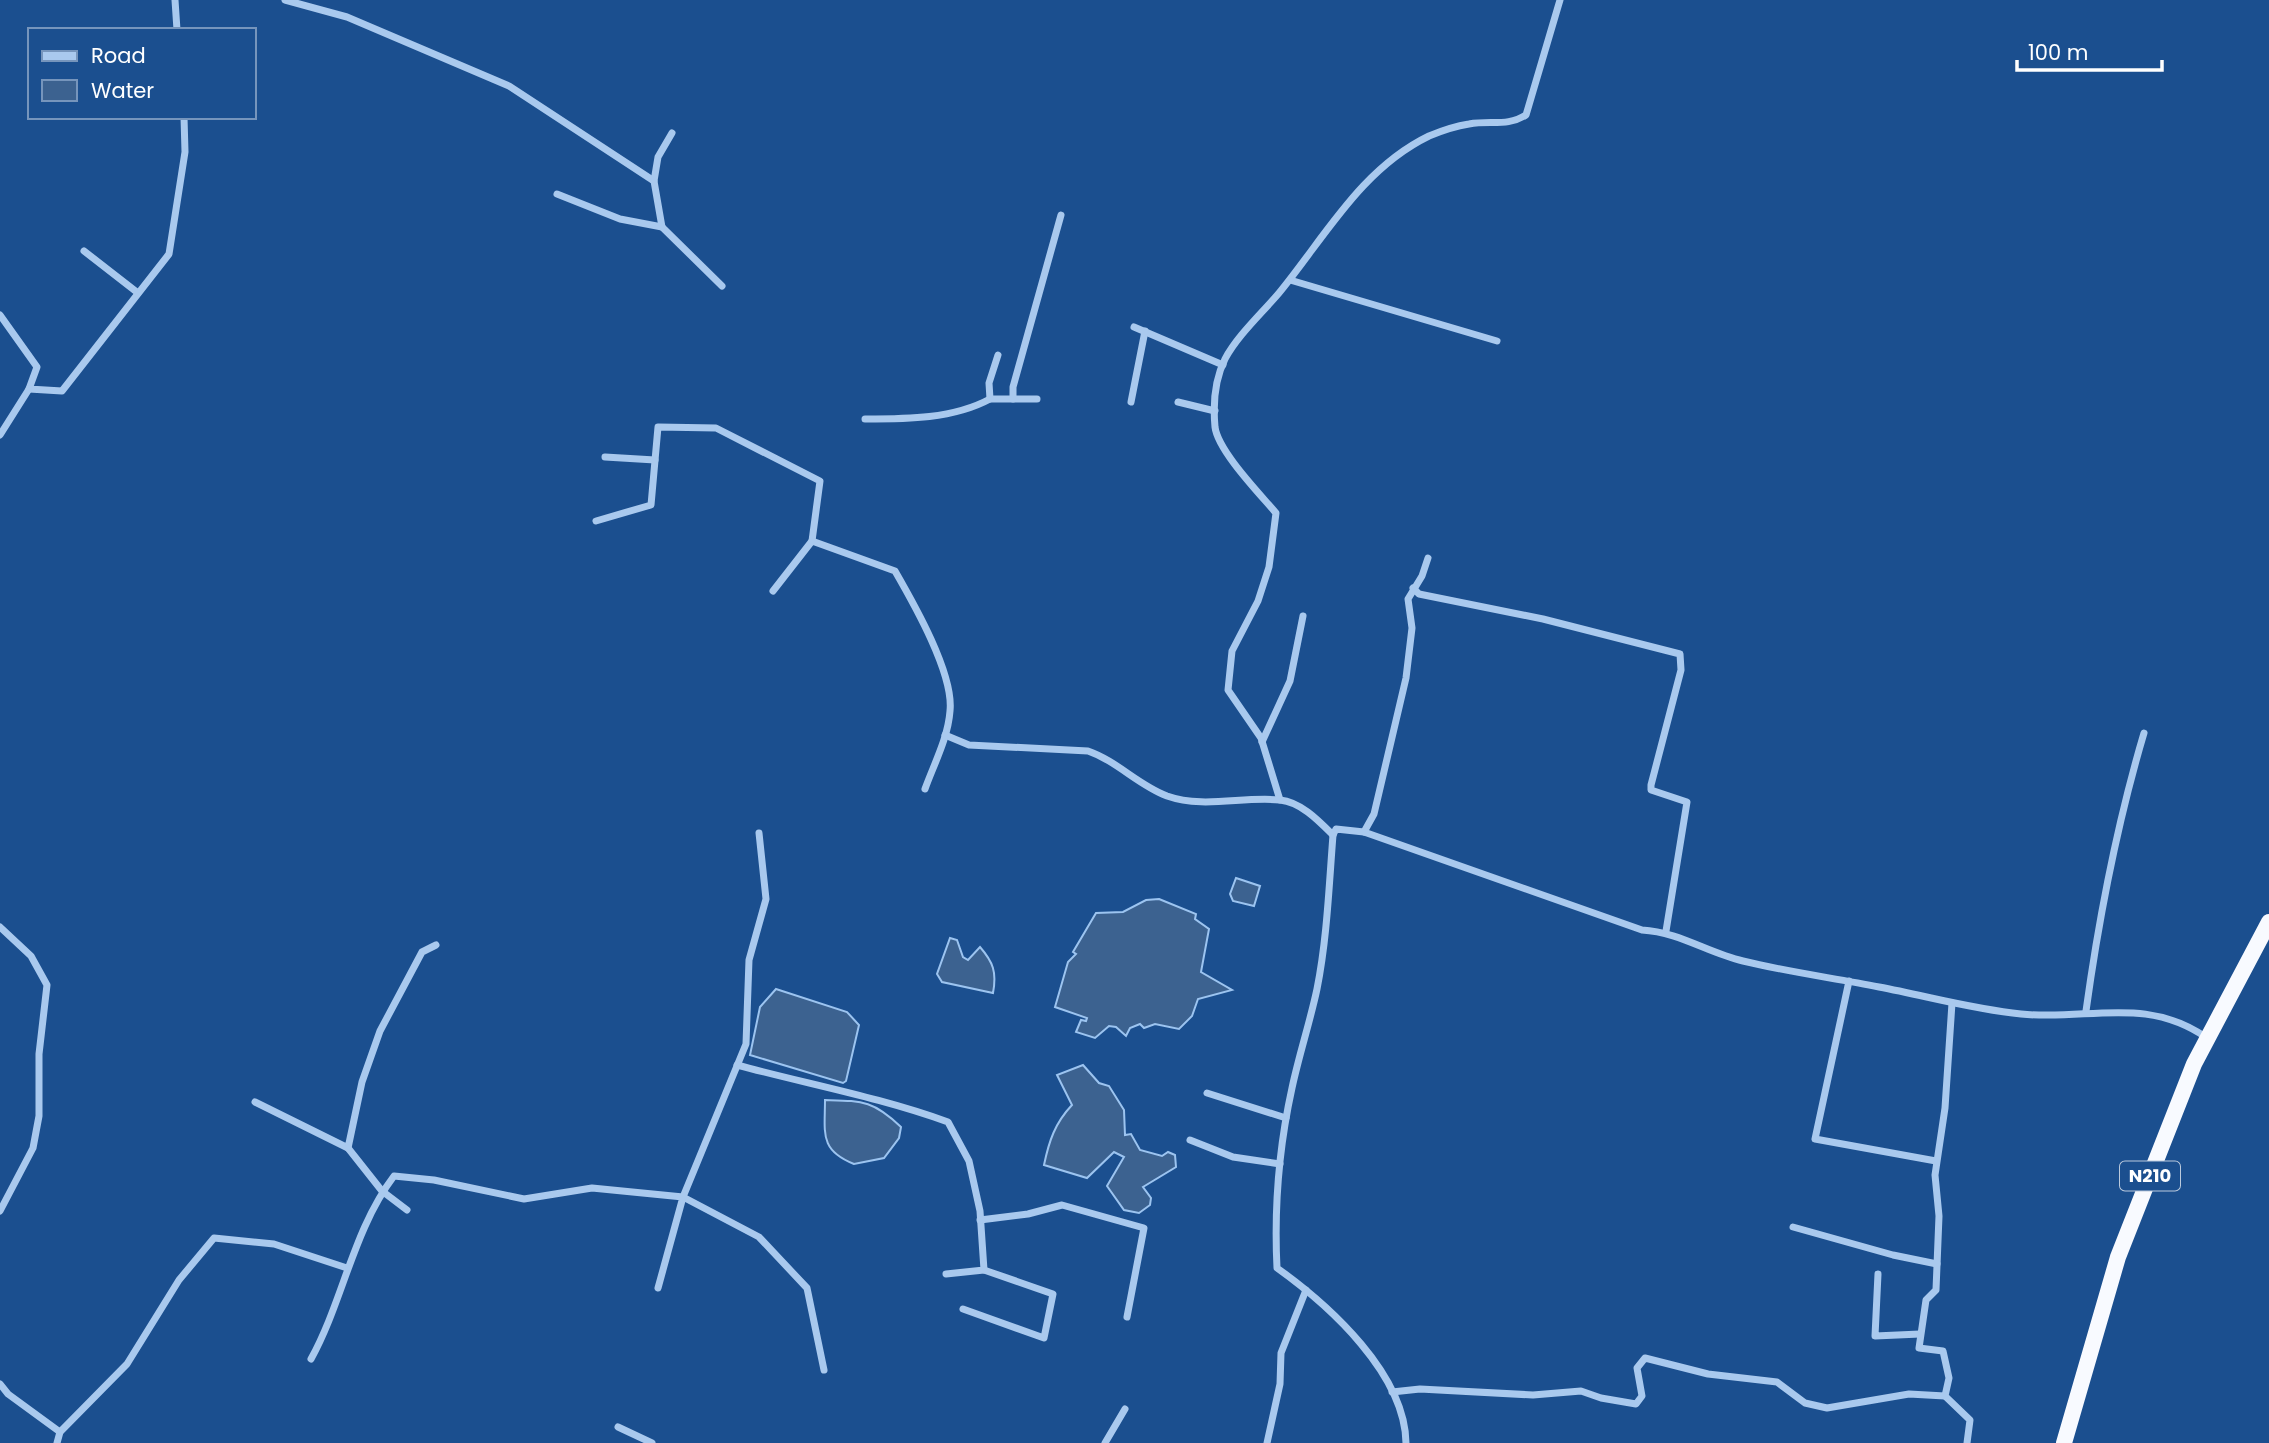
<svg xmlns="http://www.w3.org/2000/svg" width="2269" height="1443" viewBox="0 0 2269 1443" font-family="Poppins,sans-serif">
  <style>
    .water { fill: #3c6290; stroke: #9cc4f0; stroke-width: 2 }
    .lines { fill: none; stroke-linecap: round; stroke-linejoin: round }
    .minor { stroke: #a9c9ee; stroke-width: 7 }
    .trunk { stroke: #f8faff; stroke-width: 16 }
    .labels { text-anchor: middle; stroke-width: 5; stroke-linejoin: round; paint-order: stroke }
    .shield { fill: #1b4f8f; stroke: #bbcadd; stroke-width: 2 }
    .shield-label { font-size: 18px; font-weight: bold; fill: #fff }
  </style>
  <rect width="100%" height="100%" fill="#1b4f8f"/>
  <g class="water">
    <polygon points="1236,878 1260,886 1254,906 1233,901 1230,894"/>
    <polygon points="1159,899 1196,914 1195,919 1209,929 1201,972 1232,990 1198,999 1192,1016 1179,1029 1155,1024 1144,1028 1140,1024 1130,1028 1126,1036 1116,1027 1109,1026 1095,1038 1076,1032 1081,1020 1086,1021 1087,1018 1055,1007 1068,962 1076,954 1073,952 1096,913 1123,912 1146,900"/>
    <path d="M950 938 957 940 963 957 968 960 980 947C993 962 997 972 993 993L942 982 937 974Z"/>
    <polygon points="776,989 847,1012 859,1025 846,1081 843,1083 750,1055 760,1007"/>
    <path d="M1083 1065 1099 1083 1109 1086 1124 1110 1125 1135 1131 1134 1140 1150 1162 1156 1168 1152 1175 1155 1176 1167 1143 1187 1151 1198 1150 1205 1139 1213 1124 1210 1107 1186 1124 1157 1114 1152 1087 1178 1044 1165C1049 1141 1055 1123 1072 1105L1057 1075Z"/>
    <path d="M825 1100C862 1101 873 1100 901 1127L899 1138 884 1158 854 1164C819 1150 825 1133 825 1100Z"/>
  </g>
  <g class="lines">
    <g class="minor">
      <polyline points="175,0 177,30"/>
      <polyline points="285,0 347,17 509,86 654,181 662,227 722,286"/>
      <polyline points="654,181 658,157 672,133"/>
      <polyline points="557,194 620,219 662,227"/>
      <polyline points="84,251 138,293"/>
      <polyline points="1290,280 1497,341"/>
      <polyline points="0,315 37,367 29,389 62,391 169,254 185,152 184,117"/>
      <polyline points="1134,327 1223,365"/>
      <polyline points="998,355 989,383 990,399 1013,399 1013,387 1061,215"/>
      <polyline points="1013,399 1037,399"/>
      <polyline points="1131,402 1145,331"/>
      <polyline points="1178,402 1215,411"/>
      <path d="M865 419C907 419 953 419 990 399"/>
      <polyline points="0,435 29,389"/>
      <polyline points="605,457 655,460"/>
      <polyline points="596,521 651,505 658,427 716,428 820,481 812,541"/>
      <polyline points="1413,588 1419,594 1543,619 1680,654 1681,670 1651,785 1651,790 1687,802 1666,931"/>
      <path d="M773 591 812 541 895 571C914 604 954 674 950 711 948 738 934 764 925 789"/>
      <path d="M945 735 969 745 1088 751C1117 761 1138 785 1167 796 1204 809 1243 796 1280 800 1301 802 1319 821 1333 835"/>
      <polyline points="1262,742 1290,681 1303,616"/>
      <path d="M1280 800 1261 738 1228 690 1232 651 1258 601 1269 567 1276 513C1260 494 1218 451 1215 427 1213 405 1215 379 1225 359 1237 336 1262 313 1279 293 1325 237 1361 169 1429 136 1441 131 1456 126 1469 124 1491 120 1507 127 1526 115L1560 0"/>
      <polyline points="1364,832 1374,814 1406,678 1412,628 1408,599 1422,576 1428,558"/>
      <polyline points="759,833 766,899 749,960 746,1044 683,1197 759,1237 807,1288 824,1370"/>
      <polyline points="0,927 31,956 47,985 39,1054 39,1116 33,1148 0,1211"/>
      <polyline points="1849,981 1815,1139 1936,1161"/>
      <polyline points="1952,1003 1945,1108 1935,1175 1939,1216 1936,1290 1926,1300 1919,1348 1943,1351 1949,1378 1945,1396 1970,1420 1967,1443"/>
      <path d="M2086 1011C2099 917 2117 824 2144 733"/>
      <path d="M737 1065C807 1084 879 1097 948 1122L969 1161 980 1211 984 1270 946 1274"/>
      <polyline points="1207,1093 1286,1118"/>
      <polyline points="255,1102 348,1148 362,1082 380,1031 422,952 436,945"/>
      <polyline points="1190,1140 1233,1157 1280,1164"/>
      <polyline points="348,1148 382,1191 407,1210"/>
      <polyline points="980,1220 1028,1214 1062,1205 1144,1228 1127,1317"/>
      <polyline points="1793,1227 1893,1255 1937,1264"/>
      <polyline points="1878,1274 1875,1336 1920,1334"/>
      <polyline points="963,1309 1044,1338 1053,1294 984,1270"/>
      <path d="M311 1359C343 1301 353 1230 394 1176L434 1180 524 1199 592 1188 683 1197 658 1288"/>
      <polyline points="0,1384 8,1394 60,1432"/>
      <polyline points="1392,1392 1420,1389 1533,1395 1581,1391 1601,1398 1636,1404 1642,1396 1637,1368 1645,1358 1708,1374 1777,1382 1805,1403 1827,1408 1909,1394 1945,1396"/>
      <polyline points="618,1427 652,1443"/>
      <polyline points="57,1443 60,1432 127,1364 179,1280 214,1238 274,1244 347,1268"/>
      <polyline points="1105,1443 1125,1409"/>
      <polyline points="1267,1443 1280,1384 1281,1353 1306,1290"/>
      <path d="M1406 1443C1405 1374 1330 1306 1277 1268 1274 1208 1279 1147 1292 1088 1299 1055 1310 1022 1317 989 1327 939 1329 886 1333 835L1336 829 1364 832 1642 930C1679 932 1708 953 1743 961 1788 972 1834 978 1879 987 1927 996 1972 1009 2021 1014 2088 1021 2145 995 2207 1038"/>
    </g>
    <polyline class="trunk" points="2064,1443 2118,1257 2194,1064 2269,922"/>
  </g>
  <g class="labels">
    <rect class="shield" x="2120" y="1161.5" width="60" height="29" rx="5"/>
    <g class="shield-label">
      <text x="2150" y="1182">N210</text>
    </g>
  </g>
  <rect x="28" y="28" width="228" height="91" fill="#1b4f8f" stroke="#7695bc" stroke-width="2"/>
  <rect x="42" y="51" width="35" height="10" fill="#a9c9ee" stroke="#7695bc" stroke-width="2"/>
  <text x="91" y="63" font-size="21" fill="#ffffff">Road</text>
  <rect x="42" y="80" width="35" height="21" fill="#3c6290" stroke="#7695bc" stroke-width="2"/>
  <text x="91" y="98" font-size="21" fill="#ffffff">Water</text>
  <path d="M2017 60v10h145v-10" fill="none" stroke="#ffffff" stroke-width="3.5"/>
  <text x="2028" y="60" font-size="21" fill="#ffffff" stroke="#1b4f8f" stroke-width="5" paint-order="stroke">100 m</text>
</svg>
